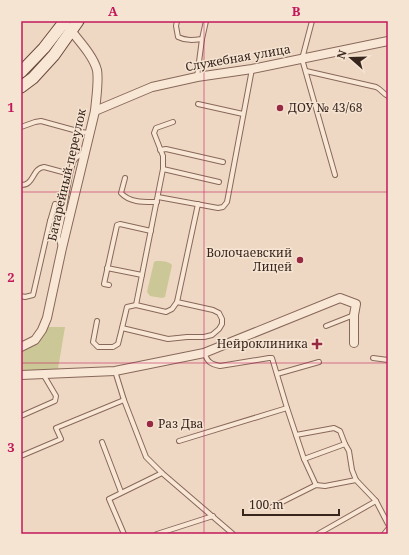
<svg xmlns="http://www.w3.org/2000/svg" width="409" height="555" viewBox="0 0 409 555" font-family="'Noto Serif',serif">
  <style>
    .green { fill: #ccc797 }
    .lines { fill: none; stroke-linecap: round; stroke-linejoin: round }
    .lane-casing { stroke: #88685a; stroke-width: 6 }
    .street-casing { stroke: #88685a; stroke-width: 10 }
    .secondary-casing { stroke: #6a4a3d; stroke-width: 13 }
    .lane { stroke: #f9e7d6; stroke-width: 4 }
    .street { stroke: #f9e7d6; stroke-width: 8 }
    .secondary { stroke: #f9e7d6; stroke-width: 11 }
    .grid { fill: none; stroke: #c2185b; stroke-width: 1; stroke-opacity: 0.55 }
    .poi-dot { fill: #982942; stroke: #f6e4d2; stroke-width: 1.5 }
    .labels { text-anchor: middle; stroke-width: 3; stroke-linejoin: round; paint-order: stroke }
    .street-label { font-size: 12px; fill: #38251e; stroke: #f6e4d2 }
    .poi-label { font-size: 12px; fill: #38251e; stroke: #f6e4d2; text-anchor: start }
    .neatline { fill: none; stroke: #c2185b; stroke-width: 1.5 }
    .grid-label { font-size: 13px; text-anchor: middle; font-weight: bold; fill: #c2185b }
  </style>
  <rect width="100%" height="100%" fill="#eed8c3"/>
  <g class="green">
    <path d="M156 261C161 261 169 261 172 265L165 297 162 298 150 296 147 292 154 262Z"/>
    <path d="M47 327H65L58 369 21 372V352C36 346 39 340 47 327Z"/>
  </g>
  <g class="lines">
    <defs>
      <g id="lane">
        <path d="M177 21 176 26 178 37C186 41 194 40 202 39"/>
        <polyline points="312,21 302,59 335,175"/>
        <path d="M306 71 376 87C381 89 383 94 388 96"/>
        <polyline points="197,77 202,39 206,21"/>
        <polyline points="198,104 243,114"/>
        <polyline points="173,122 156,128 154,133 163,156 163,169 136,305 166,312 172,309 177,302 198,204"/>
        <polyline points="21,127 35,122 41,121 81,132 89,133"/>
        <polyline points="160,150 166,149 223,162"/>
        <polyline points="163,169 219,182"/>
        <path d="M125 178 121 193C130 203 145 202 157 202"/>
        <path d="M21 185C34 186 32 168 44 167L70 174"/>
        <polyline points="158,197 218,208 223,207 227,202 252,69"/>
        <polyline points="55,204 50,221 61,223"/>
        <polyline points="61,246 58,237 63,214 70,174 73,162 76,158 84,152"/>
        <polyline points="107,268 142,275"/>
        <polyline points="109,285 104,284 117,225 120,224 151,231"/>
        <polyline points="21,296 25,297 33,295 50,221"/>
        <polyline points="136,305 127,307 122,328 168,339 187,337 204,337 212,335 219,329 222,324 222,319 219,313 213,310 177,302"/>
        <polyline points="97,321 93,342 98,347 113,347 118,344 122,328"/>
        <polyline points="326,326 354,315"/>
        <path d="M204 353C208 362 210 364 220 366L269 358H272L287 408 304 459 316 485"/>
        <polyline points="373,358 388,360"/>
        <polyline points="115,371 124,400 146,457 162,473 109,499 124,534"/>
        <polyline points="277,374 319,362"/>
        <polyline points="21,416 55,401 56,396 43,374"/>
        <polyline points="296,435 334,428 340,431 345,444"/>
        <polyline points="179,441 287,408"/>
        <polyline points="102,442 121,492"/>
        <polyline points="21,456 61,439 56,428 124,400"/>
        <polyline points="304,459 345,444 349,451 352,470 356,480 376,501 388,524"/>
        <polyline points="162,473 233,534"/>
        <polyline points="272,507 316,485 325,486 356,480"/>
        <polyline points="157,534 213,516"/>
        <polyline points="318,534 376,501"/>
        <polyline points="384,534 388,529"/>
      </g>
      <g id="street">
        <polyline points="95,111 152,87 197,77 252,69 388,41"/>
        <path d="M21 347 35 340 42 330 47 318 62 248 95 111C96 99 99 81 97 70 93 55 78 40 69 28"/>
        <polyline points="21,375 115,371 204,353 340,298 356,304 354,315 354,343"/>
      </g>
      <g id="secondary">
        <polyline points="21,72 44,48 65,21"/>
        <polyline points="21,87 33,78 54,55 78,21"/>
      </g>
    </defs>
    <use href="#lane" class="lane-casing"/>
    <use href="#street" class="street-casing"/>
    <use href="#secondary" class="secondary-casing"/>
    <use href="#lane" class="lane"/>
    <use href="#street" class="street"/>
    <use href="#secondary" class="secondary"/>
  </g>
  <path class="grid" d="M204 21V534M21 192H388M21 363H388"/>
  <g class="poi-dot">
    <circle cx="280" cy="108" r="4"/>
    <circle cx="300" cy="260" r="4"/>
    <path d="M315 338h4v4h4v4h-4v4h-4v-4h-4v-4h4z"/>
    <circle cx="150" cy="424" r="4"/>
  </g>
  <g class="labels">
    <g class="street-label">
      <text transform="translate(238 58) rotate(-10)" y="4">Служебная улица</text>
      <text transform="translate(67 175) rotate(-77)" y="4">Батарейный переулок</text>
    </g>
    <g class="poi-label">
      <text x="288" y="112">ДОУ № 43/68</text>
      <text x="292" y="257" text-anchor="end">Волочаевский<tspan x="292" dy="14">Лицей</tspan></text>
      <text x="308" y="348" text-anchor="end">Нейроклиника</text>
      <text x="158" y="428">Раз Два</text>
    </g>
  </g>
  <rect width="409" height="555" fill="none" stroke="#f6e4d2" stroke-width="44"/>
  <g transform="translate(351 58) rotate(290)" stroke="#f6e4d2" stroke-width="3" paint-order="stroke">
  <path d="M0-3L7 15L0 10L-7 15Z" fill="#38251e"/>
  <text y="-6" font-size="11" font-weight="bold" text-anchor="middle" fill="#38251e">N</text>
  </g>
  <path d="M243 509v6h96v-6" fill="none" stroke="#38251e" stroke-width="2"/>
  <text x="249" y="509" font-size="12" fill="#38251e" stroke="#f6e4d2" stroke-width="3" paint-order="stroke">100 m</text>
  <rect x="22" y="22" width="365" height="511" class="neatline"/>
  <g class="grid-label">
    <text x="113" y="16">A</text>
    <text x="296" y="16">B</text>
    <text x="11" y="112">1</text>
    <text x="11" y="282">2</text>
    <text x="11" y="452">3</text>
  </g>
</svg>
